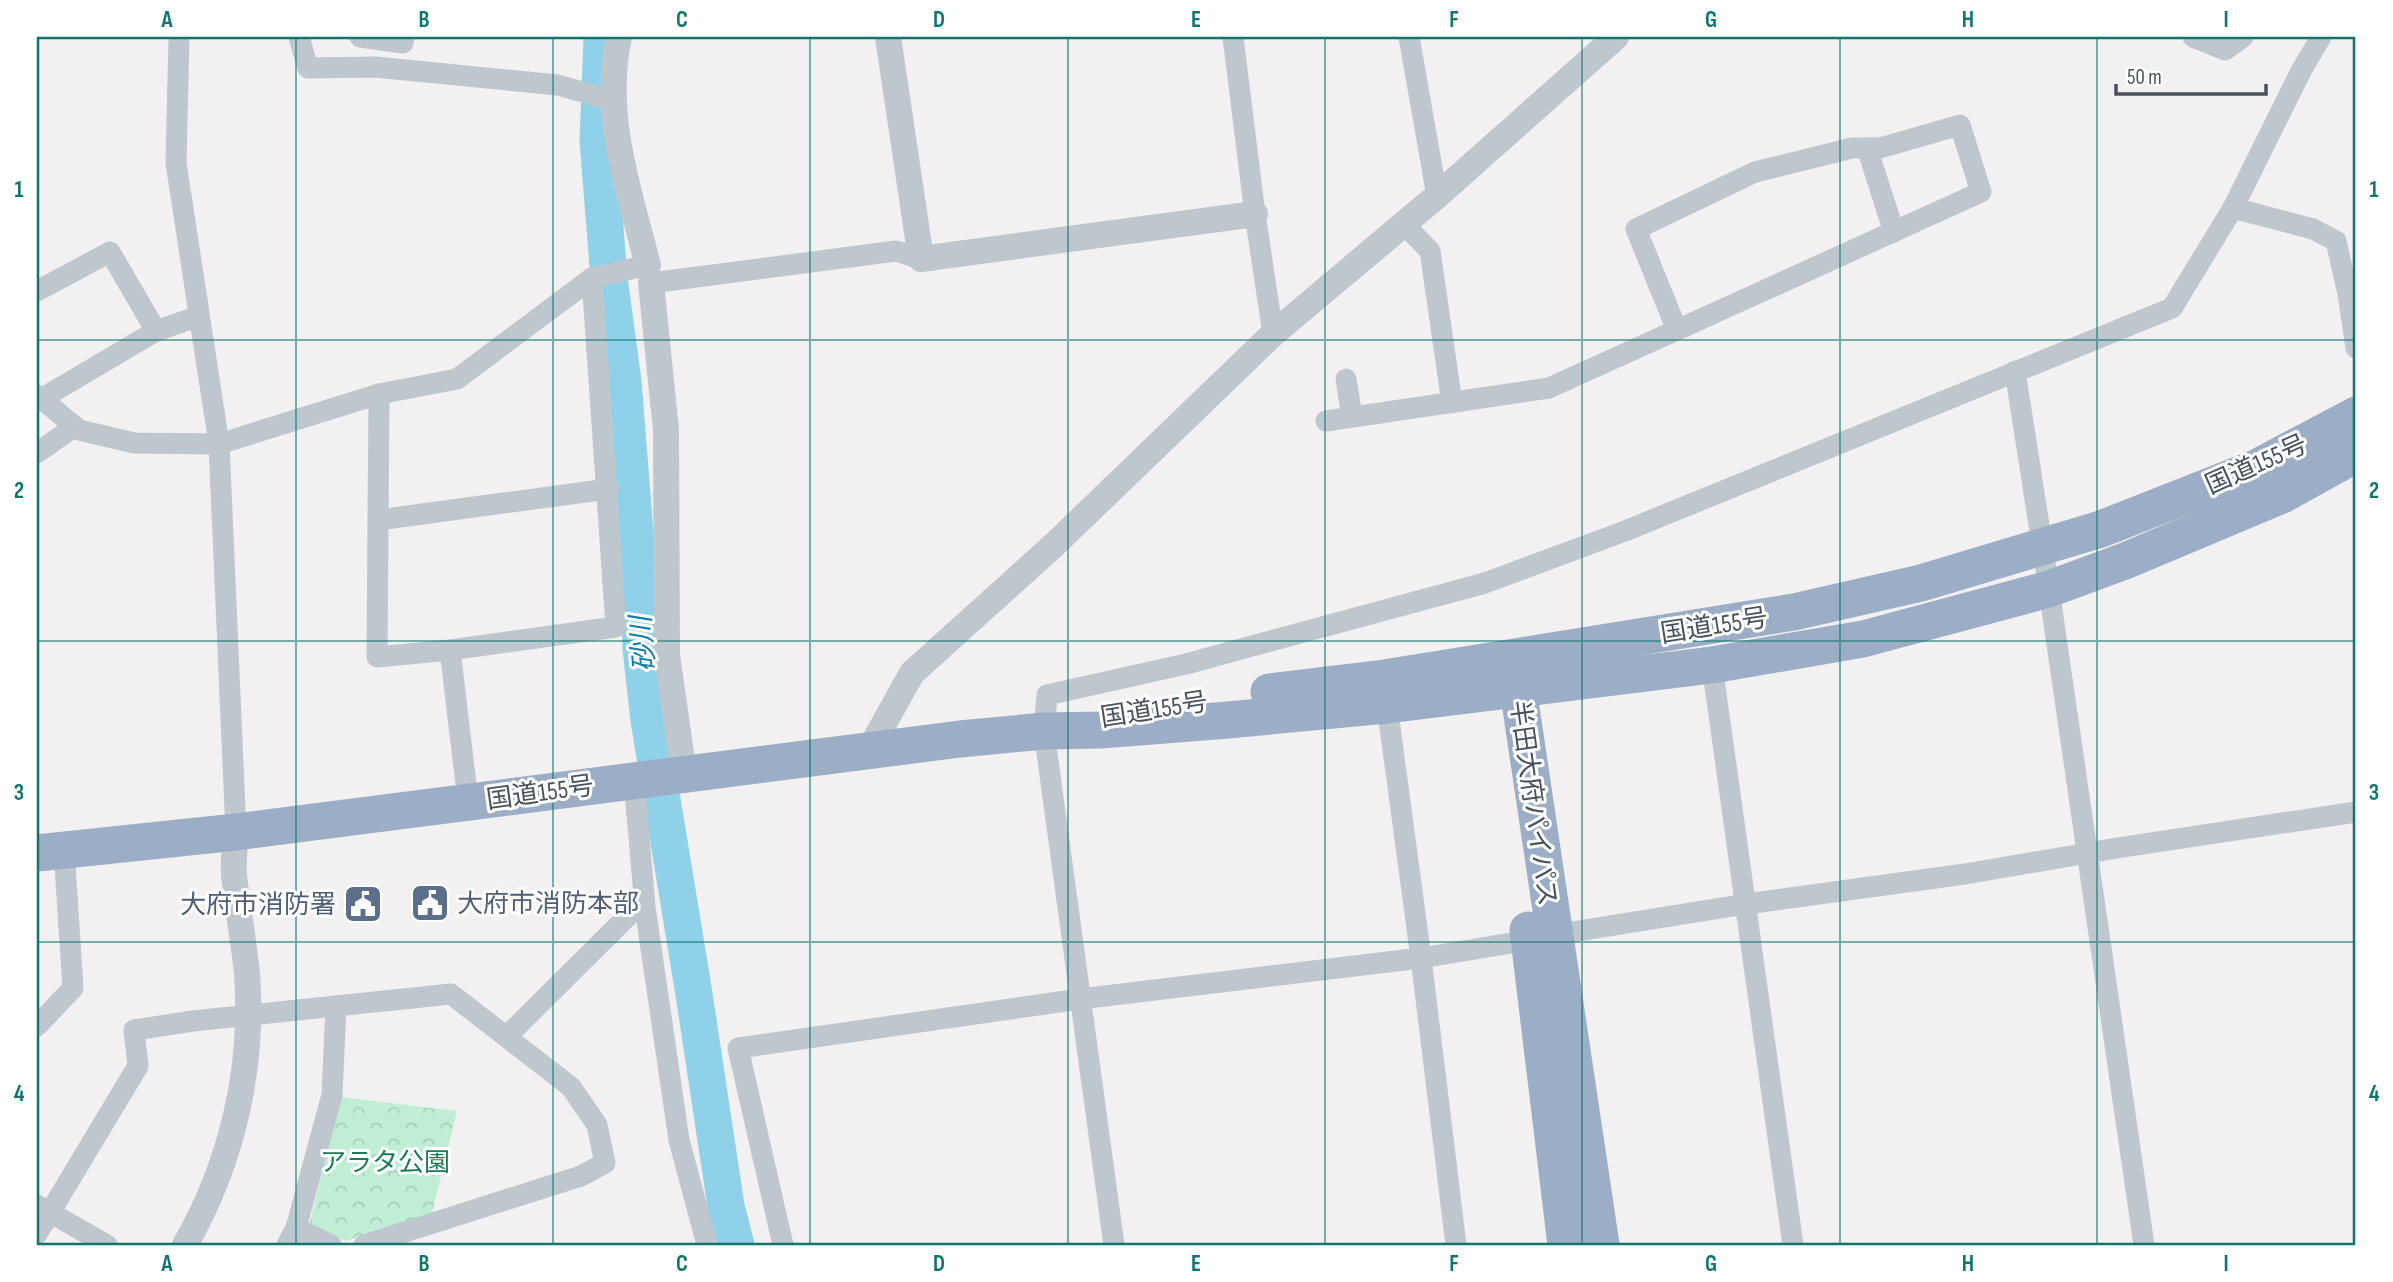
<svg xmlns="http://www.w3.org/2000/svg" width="2393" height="1282" viewBox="0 0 2393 1282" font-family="'Sofia Sans Condensed','Noto Sans JP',sans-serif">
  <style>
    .park { fill: url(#park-crowns) }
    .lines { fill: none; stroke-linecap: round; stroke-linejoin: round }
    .river { stroke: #8fd1e9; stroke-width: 37 }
    .minor { stroke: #bec6ce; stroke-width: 21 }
    .tertiary { stroke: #bec6ce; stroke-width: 26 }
    .trunk { stroke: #9caec5; stroke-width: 37 }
    .grid { fill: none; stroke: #0f766e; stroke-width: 2; stroke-opacity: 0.55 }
    .labels { text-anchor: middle; stroke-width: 6; stroke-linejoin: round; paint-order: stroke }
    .street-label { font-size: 26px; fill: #48525d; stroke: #fff }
    .service-label { font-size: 26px; fill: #4e5e75; stroke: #fff; text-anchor: start }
    .park-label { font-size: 26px; fill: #1a7c52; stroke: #fff }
    .water-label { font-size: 28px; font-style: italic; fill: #117ea7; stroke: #fff }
    .neatline { fill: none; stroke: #0f766e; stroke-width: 2.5 }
    .grid-label { font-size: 23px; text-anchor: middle; font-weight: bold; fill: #0f766e }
  </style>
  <defs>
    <pattern id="park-crowns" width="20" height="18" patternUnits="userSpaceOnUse" patternTransform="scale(1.75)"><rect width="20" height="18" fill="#c0eed5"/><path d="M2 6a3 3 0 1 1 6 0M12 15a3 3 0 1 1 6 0" fill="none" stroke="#a6ceb9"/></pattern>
  </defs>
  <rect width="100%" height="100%" fill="#f2f0f0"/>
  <polygon class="park" points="341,1097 457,1111 432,1213 345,1241 309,1226"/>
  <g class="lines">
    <polyline class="river" points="602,37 598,141 609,278 623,381 640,596 641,649 649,720 694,994 726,1206 736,1245"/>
    <g class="minor">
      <polyline points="179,37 176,163 219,444 236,832"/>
      <polyline points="299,37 308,68 375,67 558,85 614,101"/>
      <polyline points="360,37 403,43 404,37"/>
      <polyline points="1233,37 1255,214 1273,334"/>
      <polyline points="1409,37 1437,196"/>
      <polyline points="2193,37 2225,50 2243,37"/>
      <polyline points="1867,148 1894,232"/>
      <polyline points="2233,208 2313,229 2336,241 2348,294 2356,348"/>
      <polyline points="1404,224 1430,251 1452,403"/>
      <polyline points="37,291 110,252 156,331"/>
      <polyline points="2015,371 2049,589 2144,1245"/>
      <polyline points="1346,379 1352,417"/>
      <polyline points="379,394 377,657 450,650 616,627 592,278"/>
      <polyline points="37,395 79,430 134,443 219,444 379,394 457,379 592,278 648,265 651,283 896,251 921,259"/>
      <polyline points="41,399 156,331 199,316"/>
      <polyline points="1326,421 1549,388 1981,192 1960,125 1880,148 1852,148 1755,172 1636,229 1677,330"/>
      <polyline points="37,453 75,426"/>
      <polyline points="378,520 608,489"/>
      <polyline points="450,650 468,801"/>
      <polyline points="1712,665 1793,1245"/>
      <polyline points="634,779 645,907 679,1140 707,1245"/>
      <polyline points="1553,935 1746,904 1965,874 2117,848 2356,812"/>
      <polyline points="37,1026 73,988 64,850"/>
      <polyline points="507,1036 644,900"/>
      <polyline points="37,1205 107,1245"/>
      <polyline points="296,1228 331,1245"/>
      <polyline points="37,1234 138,1066 134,1030 193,1021 451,994 571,1087 597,1125 605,1163 581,1176 364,1245"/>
      <polyline points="287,1245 296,1228 332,1095 336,1006"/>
      <polyline points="783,1245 738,1048 1080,999 1421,958 1387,705"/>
      <polyline points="1114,1245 1044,731 1047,695 1186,664 1485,583 1625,531 2172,308 2233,208 2301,71 2321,37"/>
      <polyline points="1456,1245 1421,958 1530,940"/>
    </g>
    <g class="tertiary">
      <path d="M619 37C602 114 629 191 648 265"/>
      <polyline points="888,37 921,259 1255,214"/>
      <polyline points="651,283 666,430 667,655 684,774"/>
      <polyline points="868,752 912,673 1054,545 1273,334 1437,196 1616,37"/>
      <path d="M185 1245C232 1163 254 1069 247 974 244 941 237 908 234 874 233 860 235 846 236 832"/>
    </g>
    <g class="trunk">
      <polyline points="1505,669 1518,688 1601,1245"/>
      <polyline points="1269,692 1384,678 1794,612 1921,583 2101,529 2256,468 2356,415"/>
      <polyline points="37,853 236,832 960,739 1044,731 1101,730 1228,720 1387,705 1712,665 1863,639 2049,589 2125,561 2282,495 2356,454"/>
      <polyline points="1528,930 1566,1245"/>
    </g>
  </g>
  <path class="grid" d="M296 37V1245M553 37V1245M810 37V1245M1068 37V1245M1325 37V1245M1582 37V1245M1840 37V1245M2097 37V1245M37 340H2356M37 641H2356M37 942H2356"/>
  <defs>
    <symbol id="civic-square" viewBox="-11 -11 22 22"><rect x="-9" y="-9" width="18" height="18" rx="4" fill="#5c6f8a" stroke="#fff"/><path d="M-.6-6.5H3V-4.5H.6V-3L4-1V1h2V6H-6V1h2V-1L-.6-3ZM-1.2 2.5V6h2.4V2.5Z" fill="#fff"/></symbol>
  </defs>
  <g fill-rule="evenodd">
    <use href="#civic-square" x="408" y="881" width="44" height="44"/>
    <use href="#civic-square" x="341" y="882" width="44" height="44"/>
  </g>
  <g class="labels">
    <g class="street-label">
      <text transform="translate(2256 464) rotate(-24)" y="9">国道155号</text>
      <text transform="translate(1714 625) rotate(-9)" y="9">国道155号</text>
      <text transform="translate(1154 709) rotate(-9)" y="9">国道155号</text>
      <text transform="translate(540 792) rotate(-8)" y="9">国道155号</text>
      <text transform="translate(1534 803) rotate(82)" y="9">半田大府パイパス</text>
    </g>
    <g class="service-label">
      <text x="457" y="912">大府市消防本部</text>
      <text x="336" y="913" text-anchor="end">大府市消防署</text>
    </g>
    <g class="park-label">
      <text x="385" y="1171">アラタ公園</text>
    </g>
    <g class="water-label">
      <text transform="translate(642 644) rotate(-95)" y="10">砂川</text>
    </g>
  </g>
  <rect width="2393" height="1282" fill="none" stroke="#ffffff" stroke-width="77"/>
  <path d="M2116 84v10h150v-10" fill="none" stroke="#48525d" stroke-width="3.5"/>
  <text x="2127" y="84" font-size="21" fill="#48525d" stroke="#ffffff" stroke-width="5" paint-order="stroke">50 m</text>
  <rect x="38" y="38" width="2316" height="1206" class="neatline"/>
  <g class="grid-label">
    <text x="167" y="27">A</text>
    <text x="424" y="27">B</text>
    <text x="682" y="27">C</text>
    <text x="939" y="27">D</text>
    <text x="1196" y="27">E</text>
    <text x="1454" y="27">F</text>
    <text x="1711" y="27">G</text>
    <text x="1968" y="27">H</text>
    <text x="2226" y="27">I</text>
    <text x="19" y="197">1</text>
    <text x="2374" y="197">1</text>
    <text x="19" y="498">2</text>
    <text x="2374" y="498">2</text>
    <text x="19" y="800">3</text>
    <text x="2374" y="800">3</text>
    <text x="19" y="1101">4</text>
    <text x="2374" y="1101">4</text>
    <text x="167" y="1271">A</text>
    <text x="424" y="1271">B</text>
    <text x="682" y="1271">C</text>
    <text x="939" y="1271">D</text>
    <text x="1196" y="1271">E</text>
    <text x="1454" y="1271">F</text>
    <text x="1711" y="1271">G</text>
    <text x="1968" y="1271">H</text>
    <text x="2226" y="1271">I</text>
  </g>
</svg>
